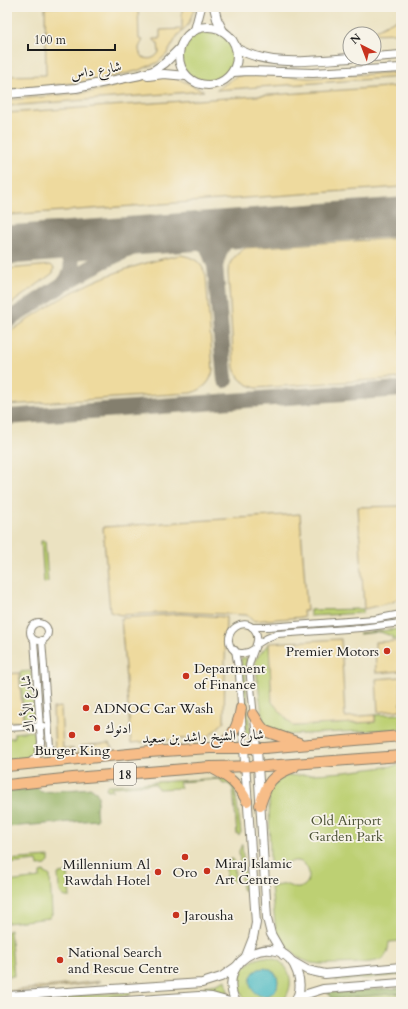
<svg xmlns="http://www.w3.org/2000/svg" width="408" height="1009" viewBox="0 0 408 1009" font-family="Cardo,Amiri,serif">
  <style>
    .green { fill: #bdd073; stroke: #6c7648 }
    .forest { fill: #96b265; stroke: #596740 }
    .sand { fill: #eeda9e; stroke: #857b5d }
    .water { fill: #4bbac3; stroke: #346b70 }
    .lines { fill: none; stroke-linecap: round; stroke-linejoin: round }
    .taxiway { stroke: #847f6e; stroke-width: 16 }
    .runway { stroke: #847f6e; stroke-width: 39 }
    .minor-casing { stroke: #847f6e; stroke-width: 8 }
    .tertiary-casing { stroke: #847f6e; stroke-width: 10 }
    .primary-casing { stroke: #847f6e; stroke-width: 12 }
    .minor { stroke: #fff; stroke-width: 6 }
    .tertiary { stroke: #fff; stroke-width: 8 }
    .primary { stroke: #f7bd88; stroke-width: 10 }
    .poi-dot { fill: #c8321e; stroke: #f7f3e8; stroke-width: 1.5 }
    .labels { text-anchor: middle; stroke-width: 3.5; stroke-linejoin: round; paint-order: stroke }
    .shield { fill: #f7f3e8; stroke: #5e5c59; stroke-width: 1 }
    .shield-label { font-size: 13px; font-weight: bold; fill: #1c1c1c }
    .street-label { font-size: 14px; fill: #1c1c1c; stroke: #f7f3e8 }
    .poi-label { font-size: 14px; fill: #1c1c1c; stroke: #f7f3e8; text-anchor: start }
    .park-label { font-size: 14px; fill: #4c5236; stroke: #f7f3e8 }
  </style>
  <rect width="100%" height="100%" fill="#f7f3e8"/>
  <filter id="ink" filterUnits="userSpaceOnUse"><feTurbulence type="fractalNoise" baseFrequency=".025" numOctaves="2"/><feDisplacementMap in="SourceGraphic" scale="8" xChannelSelector="R" yChannelSelector="G"/><feConvolveMatrix kernelMatrix="1 2 1 2 8 2 1 2 1" color-interpolation-filters="sRGB"/></filter>
  <filter id="wash" filterUnits="userSpaceOnUse"><feTurbulence type="fractalNoise" baseFrequency=".012" numOctaves="4" result="noise"/><feDisplacementMap in="SourceGraphic" scale="16" xChannelSelector="R" yChannelSelector="G"/><feGaussianBlur stdDeviation="0.9" result="paint"/><feColorMatrix in="noise" values="0 0 0 0 0 0 0 0 0 0 0 0 0 0 0 0 0 1.4 0 .05"/><feComposite in="paint" operator="in"/></filter>
  <g filter="url(#wash)">
    <rect width="100%" height="100%" fill="#ebe2c1"/>
    <g class="green">
      <circle cx="207" cy="56" r="26"/>
      <polygon points="41,541 45,541 48,582 44,583"/>
      <polygon points="363,609 363,613 310,616 310,610"/>
      <polygon points="399,629 401,630 401,639 392,639 392,636 380,632 359,634 359,633"/>
      <polygon points="269,643 272,702 293,726 375,722 375,715 401,714 401,729 282,735 266,727 263,721 255,660"/>
      <path d="M241 658H247C243 679 249 713 250 734L246 735Z"/>
      <polygon points="31,671 34,715 32,720 24,721 20,672"/>
      <polygon points="31,731 35,734 36,751 30,758 7,761 7,738 14,738 14,733"/>
      <path d="M401 765V941L389 942C388 949 388 955 382 959 375 964 331 964 320 964L311 963 301 959 281 941 276 931 271 887C276 886 283 884 287 885 291 886 294 889 299 888 313 885 312 864 298 861 293 860 290 863 286 863 281 864 275 864 270 864L269 795C272 785 277 779 286 776L345 772Z"/>
      <path d="M223 778 230 781 235 789 241 833 239 835 237 834 233 789C230 785 229 783 223 784L220 779 179 782 181 788 158 789 155 784 111 787 113 791 107 790 106 787 108 785Z"/>
      <polygon points="242,844 246,891 242,889 239,851"/>
      <polygon points="49,857 49,862 46,865 38,866 37,861 7,864 7,860"/>
      <polygon points="230,859 233,859 234,861 235,882 233,880 223,881 226,877 226,865 230,862"/>
      <polygon points="44,872 50,876 52,914 49,918 7,923 7,882 40,878 40,873"/>
      <path d="M68 873 70 897C57 899 59 883 58 874Z"/>
      <polygon points="10,930 14,976 7,976 7,931"/>
      <path d="M264 957C269 957 274 958 279 961 293 970 294 991 281 1002H248C229 984 241 961 264 957Z"/>
      <polygon points="401,971 401,975 336,981 336,977"/>
      <polygon points="226,980 229,998 217,993 205,990 204,986 217,984"/>
      <polygon points="130,992 130,995 37,1002 7,1002 7,1001 15,1000"/>
      <polygon points="401,993 401,1002 332,1002 333,999"/>
    </g>
    <g class="forest">
      <path d="M38 788 41 792 92 788C102 796 97 799 96 809 96 813 97 817 97 820L7 827V791Z"/>
      <polygon points="401,988 401,993 333,999 327,992"/>
    </g>
    <g class="sand">
      <path d="M45 7H138L139 39 143 40C142 42 140 45 139 48 139 61 154 62 159 52L158 44 153 39H160V30L182 29V7H195L188 25 178 35 167 54 157 63 137 71 95 81 7 90V76L46 75Z"/>
      <polygon points="401,17 401,33 368,34"/>
      <polygon points="401,72 401,77 216,90 237,76 254,74 309,78"/>
      <polygon points="157,76 177,78 204,91 7,106 7,100 90,92"/>
      <polygon points="401,86 401,187 7,215 7,113"/>
      <path d="M401 238V378L256 388C244 384 238 379 234 368L228 273C228 261 236 255 245 248Z"/>
      <path d="M180 255C194 257 202 262 206 276L213 370C211 382 203 390 191 393L7 405V334C31 317 55 301 80 288 109 273 149 261 180 255Z"/>
      <polygon points="51,265 54,268 53,273 7,307 7,269"/>
      <polygon points="401,506 401,577 400,578 401,596 393,602 364,609 358,507"/>
      <polygon points="300,514 307,611 303,611 304,617 253,621 247,615 178,612 121,615 110,612 103,527"/>
      <polygon points="180,614 226,617 224,722 208,737 131,743 121,618"/>
      <polygon points="341,639 345,717 375,715 375,722 293,726 272,702 269,643"/>
      <polygon points="401,641 401,671 376,673 375,642"/>
      <polygon points="19,673 23,721 7,722 7,674"/>
      <polygon points="401,677 401,710 378,712 376,679"/>
      <path d="M61 707 63 748 74 749C72 755 68 757 62 757L55 752 53 708Z"/>
      <polygon points="109,743 114,750 77,754 80,746"/>
      <polygon points="100,981 96,983 7,993 7,991"/>
    </g>
    <circle class="water" cx="264" cy="982" r="14"/>
    <g class="lines">
      <g class="taxiway">
        <path d="M52 242C71 253 78 263 65 283"/>
        <path d="M215 266C221 242 227 234 251 228"/>
        <polyline points="7,321 65,283 101,262 134,247 179,233 195,236 207,245 215,266 225,380"/>
        <polyline points="7,417 401,389"/>
      </g>
      <polyline class="runway" points="7,245 401,217"/>
    </g>
  </g>
  <g filter="url(#ink)">
    <g class="lines">
      <defs>
        <g id="minor">
          <circle cx="39" cy="632" r="9"/>
          <polyline points="252,627 268,627 375,619 401,614"/>
          <polyline points="42,640 50,747 55,755 62,761"/>
          <polyline points="256,645 267,638 277,634 361,628 401,623"/>
          <path d="M254 649C246 655 234 655 230 645 224 630 244 617 254 629 263 640 250 654 249 667L257 748"/>
          <polyline points="235,650 239,674 244,748"/>
          <polyline points="7,728 43,726"/>
          <polyline points="29,763 37,756 41,743 34,640"/>
        </g>
        <g id="tertiary">
          <polyline points="214,7 217,19 223,31"/>
          <circle cx="208" cy="56" r="29"/>
          <polyline points="195,30 201,7"/>
          <path d="M236 48C271 68 313 60 351 58"/>
          <polyline points="374,57 401,55"/>
          <polyline points="233,72 248,71 313,73 401,68"/>
          <polyline points="148,76 164,74 186,76"/>
          <polyline points="7,94 76,88 140,75 153,71 165,63 180,48"/>
          <polyline points="244,748 256,923 253,938 246,956"/>
          <polyline points="257,748 267,918 271,934 283,955"/>
          <polyline points="293,962 307,970 325,974 401,967"/>
          <polyline points="7,996 202,983 221,977 237,966"/>
          <polyline points="297,997 323,989 401,983"/>
          <polyline points="111,1002 199,996 212,997 230,1002"/>
          <path d="M236 1002C213 957 282 927 297 972 301 982 300 993 295 1002"/>
        </g>
        <g id="primary">
          <polyline points="253,714 260,725 265,731 299,743"/>
          <path d="M213 747C217 745 223 743 227 740 235 733 240 718 241 708"/>
          <polyline points="7,766 149,752 210,748 265,748 401,736"/>
          <path d="M212 768C229 777 237 783 247 801"/>
          <polyline points="7,785 73,778 210,767 266,766 401,756"/>
          <path d="M260 805C267 783 271 775 294 767"/>
        </g>
      </defs>
      <use href="#minor" class="minor-casing"/>
      <use href="#tertiary" class="tertiary-casing"/>
      <use href="#primary" class="primary-casing"/>
      <use href="#minor" class="minor"/>
      <use href="#tertiary" class="tertiary"/>
      <use href="#primary" class="primary"/>
    </g>
  </g>
  <g class="poi-dot">
    <circle cx="387" cy="651" r="4"/>
    <circle cx="186" cy="676" r="4"/>
    <circle cx="86" cy="708" r="4"/>
    <circle cx="97" cy="728" r="4"/>
    <circle cx="72" cy="735" r="4"/>
    <circle cx="185" cy="857" r="4"/>
    <circle cx="207" cy="871" r="4"/>
    <circle cx="158" cy="872" r="4"/>
    <circle cx="176" cy="915" r="4"/>
    <circle cx="60" cy="960" r="4"/>
  </g>
  <g class="labels">
    <rect class="shield" x="114" y="763" width="22" height="22" rx="3"/>
    <g class="shield-label">
      <text x="125" y="779">18</text>
    </g>
    <g class="street-label">
      <text transform="translate(96 70) rotate(-10)" y="5">شارع داس</text>
      <text transform="translate(27 704) rotate(-94)" y="5">شارع الأراك</text>
      <text transform="translate(203 736) rotate(-2)" y="5">شارع الشيخ راشد بن سعيد</text>
    </g>
    <g class="poi-label">
      <text x="379" y="656" text-anchor="end">Premier Motors</text>
      <text x="194" y="673">Department<tspan x="194" dy="16">of Finance</tspan></text>
      <text x="94" y="713">ADNOC Car Wash</text>
      <text x="105" y="733">ادنوك</text>
      <text x="72" y="755" text-anchor="middle">Burger King</text>
      <text x="215" y="868">Miraj Islamic<tspan x="215" dy="16">Art Centre</tspan></text>
      <text x="150" y="869" text-anchor="end">Millennium Al<tspan x="150" dy="16">Rawdah Hotel</tspan></text>
      <text x="185" y="877" text-anchor="middle">Oro</text>
      <text x="184" y="920">Jarousha</text>
      <text x="68" y="957">National Search<tspan x="68" dy="16">and Rescue Centre</tspan></text>
    </g>
    <g class="park-label">
      <text x="346" y="825">Old Airport<tspan x="346" dy="16">Garden Park</tspan></text>
    </g>
  </g>
  <rect width="408" height="1009" fill="none" stroke="#f7f3e8" stroke-width="24"/>
  <g transform="translate(362 46) rotate(318)"><circle r="19" fill="#f7f3e8" stroke="#9f9d96"/>
  <path d="M0-3L7 15L0 10L-7 15Z" fill="#c8321e"/>
  <text y="-6" font-size="11" font-weight="bold" text-anchor="middle" fill="#1c1c1c">N</text>
  </g>
  <path d="M28 44v6h87v-6" fill="none" stroke="#1c1c1c" stroke-width="2"/>
  <text x="34" y="44" font-size="12" fill="#1c1c1c" stroke="#f7f3e8" stroke-width="3" paint-order="stroke">100 m</text>
</svg>
